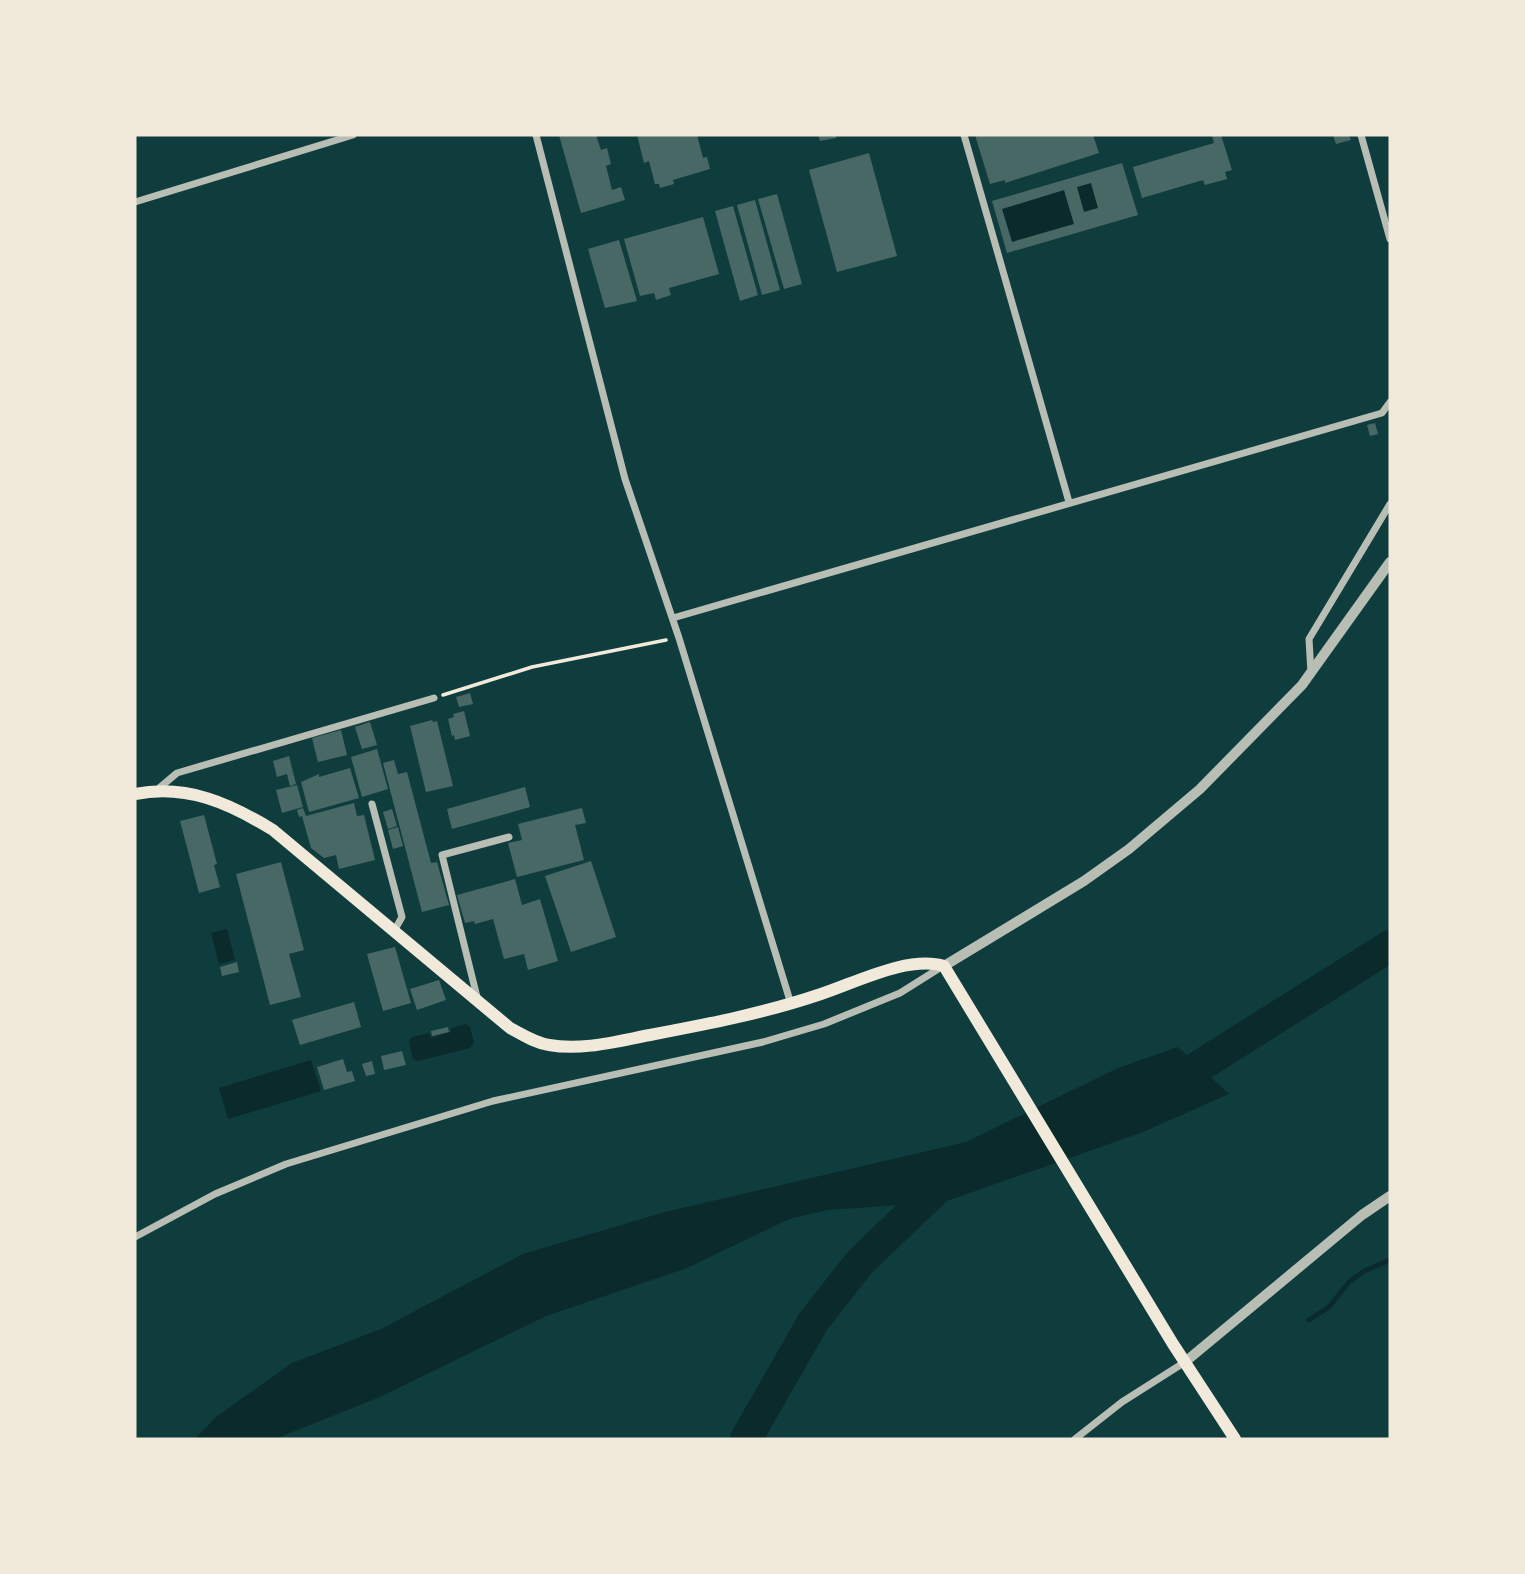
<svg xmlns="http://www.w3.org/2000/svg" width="1525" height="1574" viewBox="0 0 1525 1574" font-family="Jost,sans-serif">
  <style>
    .water { fill: #0a2a2b }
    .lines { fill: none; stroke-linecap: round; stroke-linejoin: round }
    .stream { stroke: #0a2a2b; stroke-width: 5 }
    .river { stroke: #0a2a2b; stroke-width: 32 }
    .building { fill: #486865; fill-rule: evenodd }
    .path { stroke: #f1e9da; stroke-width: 3.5 }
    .minor { stroke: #b8beb3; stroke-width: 7 }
    .tertiary { stroke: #b8beb3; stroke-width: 10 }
    .secondary { stroke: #f1e9da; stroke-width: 12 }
  </style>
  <rect width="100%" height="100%" fill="#0f3d3e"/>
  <g class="water">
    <polygon points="1091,183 1098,208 1084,212 1077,187"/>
    <polygon points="1064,190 1074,224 1012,242 1002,209"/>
    <polygon points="227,929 235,960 219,964 211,933"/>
    <polygon points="466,1024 470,1027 474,1043 470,1048 418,1061 413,1059 409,1042 412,1037 429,1033 431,1038 451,1032 451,1028"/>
    <polygon points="1178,1047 1229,1094 1143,1132 944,1202 827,1210 789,1219 687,1268 546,1316 380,1397 275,1439 195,1439 216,1417 292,1363 381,1329 523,1254 665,1212 966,1142 1118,1068"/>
    <polygon points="311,1060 321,1091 228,1119 219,1088"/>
  </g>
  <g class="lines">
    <polyline class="stream" points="1309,1320 1329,1307 1349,1282 1364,1271 1390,1260"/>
    <g class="river">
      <polyline points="1163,1089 1390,946"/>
      <polyline points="746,1439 813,1322 860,1262 951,1175"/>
    </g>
  </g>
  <g class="building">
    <polygon points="559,135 596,135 601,150 607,148 611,164 606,166 612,190 621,187 625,200 581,213"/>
    <polygon points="637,135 697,135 703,158 707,157 710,169 673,180 674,184 660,188 659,184 655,184 649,161 644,163"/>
    <polygon points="818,135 836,135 836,138 820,141"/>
    <polygon points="975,135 1093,135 1099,153 1005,183 1005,180 990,184"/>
    <polygon points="1212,135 1221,135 1232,170 1225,172 1227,179 1205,185 1203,180 1142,198 1133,167 1214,143"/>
    <polygon points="1333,135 1349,135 1351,140 1336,144"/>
    <polygon points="869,153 897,256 837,272 809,170"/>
    <path d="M1122 163 1138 215 1007 253 992 201ZM1091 183 1098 208 1084 212 1077 187ZM1064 190 1074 224 1012 242 1002 209Z"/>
    <polygon points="777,194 802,284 784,289 758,199"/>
    <polygon points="755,200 780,290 762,295 737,205"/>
    <polygon points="733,206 758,295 740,301 715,211"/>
    <polygon points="703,217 719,274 669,288 671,295 656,300 654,293 640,296 624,239"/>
    <polygon points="619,240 637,301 605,308 588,249"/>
    <polygon points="1375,423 1378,434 1370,436 1367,425"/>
    <polygon points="470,693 473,704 459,707 456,697"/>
    <polygon points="464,711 470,736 455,740 454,735 452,736 448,719 454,717 453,714"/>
    <polygon points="432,720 433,722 437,721 453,786 426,792 410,726"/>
    <polygon points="370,722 377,745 362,749 355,727"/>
    <polygon points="341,730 347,755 318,762 312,738"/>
    <polygon points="377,749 388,789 362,797 351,757"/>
    <polygon points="289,756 296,784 290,786 287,774 277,777 273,761"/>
    <polygon points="394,760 398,774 407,772 431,863 437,862 449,905 422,912 383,763"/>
    <polygon points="350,768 359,798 309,812 301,782 319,774 319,777"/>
    <polygon points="297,785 303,807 282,813 276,790"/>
    <polygon points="525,787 530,807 452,829 447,809"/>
    <polygon points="354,803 357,816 364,815 375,860 339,869 336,855 324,858 311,848 302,816 299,817 297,810 303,808 306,816"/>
    <polygon points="582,808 586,823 575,825 584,860 517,877 508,843 522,840 518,824"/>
    <polygon points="392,809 397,826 388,829 383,812"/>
    <polygon points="204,815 217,864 214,865 220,887 199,893 180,821"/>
    <polygon points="398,827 403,846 393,849 388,830"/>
    <polygon points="591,861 616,937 571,952 545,876"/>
    <polygon points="281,862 304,950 289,954 301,997 270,1005 236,874"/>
    <polygon points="515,879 522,905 540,899 558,961 528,970 524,954 504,959 493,919 475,924 474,921 465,923 457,895"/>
    <polygon points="395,947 411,1003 383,1011 367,954"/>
    <polygon points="237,962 239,972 222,976 220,967"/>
    <polygon points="439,980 446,1000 417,1010 410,989"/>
    <polygon points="354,1002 361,1027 300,1045 292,1020"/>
    <polygon points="448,1027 449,1032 432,1036 431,1031"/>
    <polygon points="402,1051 406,1065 384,1070 381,1056"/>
    <polygon points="343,1059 347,1072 352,1071 355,1081 324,1090 317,1067"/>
    <polygon points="372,1061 375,1074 366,1076 362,1064"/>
  </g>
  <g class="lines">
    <polyline class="path" points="443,695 532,667 666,640"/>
    <g class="minor">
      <polyline points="536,135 625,479 679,638 791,1004"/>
      <polyline points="964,135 1069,502"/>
      <polyline points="1361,135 1390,239"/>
      <polyline points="135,202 353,135"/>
      <polyline points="673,618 1382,413 1390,402"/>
      <polyline points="1311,673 1309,639 1390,504"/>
      <polyline points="158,789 177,773 434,698"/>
      <polyline points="372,804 402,917 394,931"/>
      <polyline points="477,997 442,855 509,837"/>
      <polyline points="135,1237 215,1194 286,1164 493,1101 763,1042 824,1024 900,993 943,966"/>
      <polyline points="1075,1439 1122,1402 1185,1362"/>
    </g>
    <g class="tertiary">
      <polyline points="944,966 1084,881 1129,849 1200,789 1302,685 1390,562"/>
      <polyline points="1185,1362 1362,1215 1390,1196"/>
    </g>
    <path class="secondary" d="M135 794C187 784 229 803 273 830L510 1028C523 1035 535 1043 549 1045 582 1051 618 1041 650 1035 708 1024 765 1013 821 994 855 983 908 955 944 966L1173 1344 1235 1439"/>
  </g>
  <rect width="1525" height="1574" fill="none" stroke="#f1e9da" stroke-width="273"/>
</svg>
